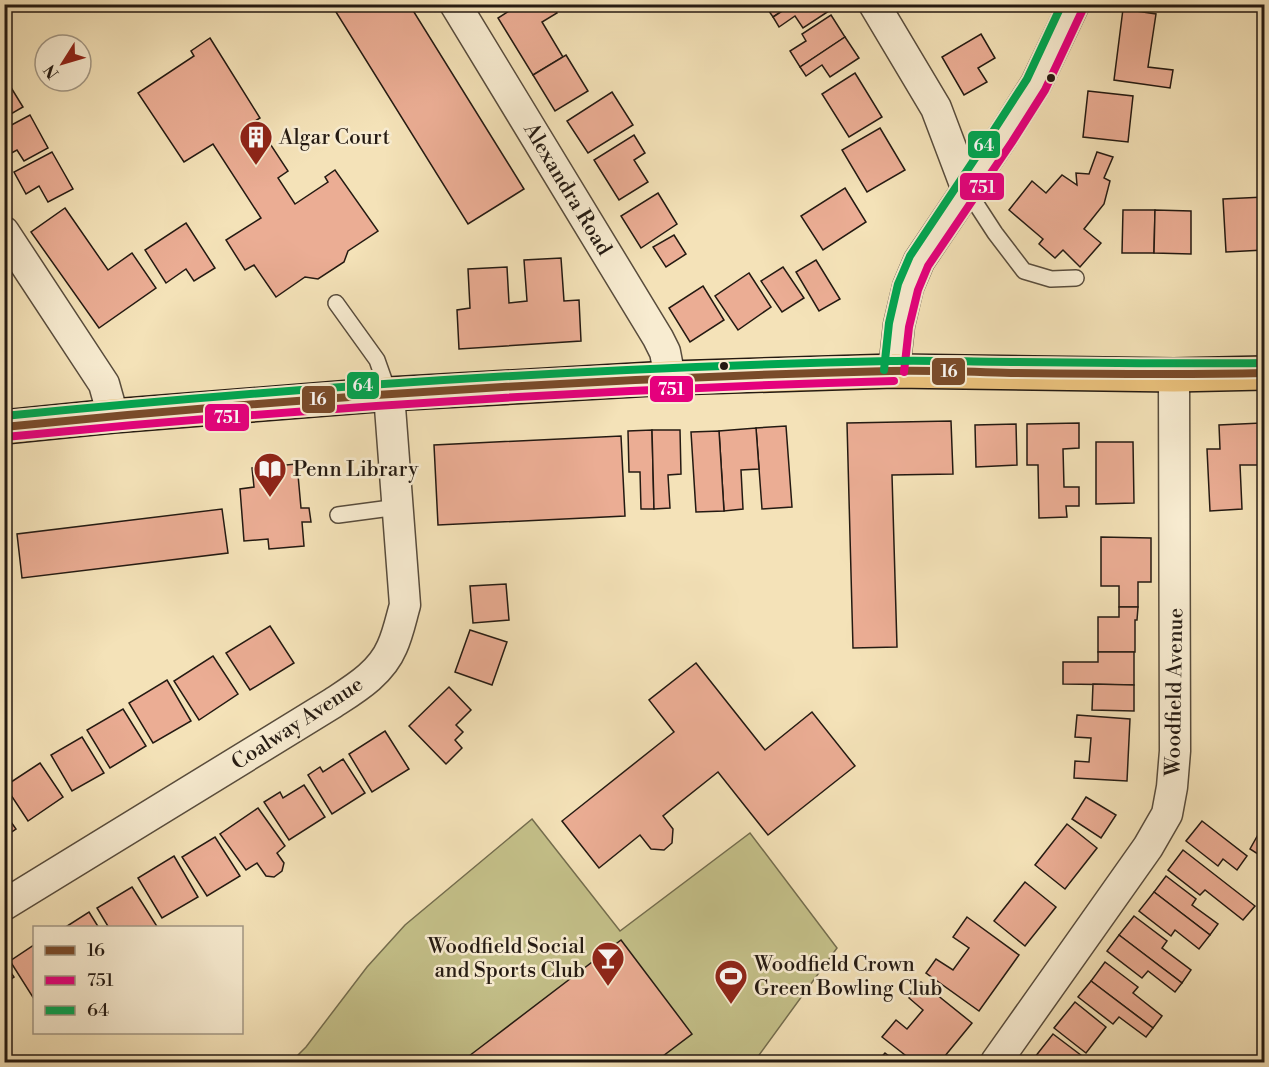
<svg xmlns="http://www.w3.org/2000/svg" width="1269" height="1067" viewBox="0 0 1269 1067" font-family="'Libre Bodoni',serif">
  <style>
    .green { fill: #c4c089; stroke: #746d4e; stroke-width: 1.5 }
    .building { fill: #ebad94; stroke: #241a12; stroke-width: 1.5 }
    .lines { fill: none; stroke-linecap: round; stroke-linejoin: round }
    .service-casing { stroke: #584c3c; stroke-width: 18 }
    .minor-casing { stroke: #584c3c; stroke-width: 33 }
    .trunk-casing { stroke: #241a12; stroke-width: 36 }
    .service { stroke: #f8ecd1; stroke-width: 15 }
    .minor { stroke: #f8ecd1; stroke-width: 30 }
    .trunk { stroke: #eac17c; stroke-width: 33 }
    .bus-1-casing { stroke: #f8ecd1; stroke-width: 12 }
    .bus-2-casing { stroke: #f8ecd1; stroke-width: 12 }
    .bus-3-casing { stroke: #f8ecd1; stroke-width: 12 }
    .bus-1 { stroke: #7a4b2a; stroke-width: 8 }
    .bus-2 { stroke: #e5007d; stroke-width: 8 }
    .bus-3 { stroke: #00a651; stroke-width: 8 }
    .bus-dot { fill: #241a12; stroke: #f8ecd1; stroke-width: 2 }
    .labels { text-anchor: middle; stroke-width: 5; stroke-linejoin: round; paint-order: stroke }
    .poi-label { font-size: 21px; fill: #241a12; stroke: #f8ecd1; text-anchor: start }
    .street-label { font-size: 21px; fill: #241a12; stroke: #f8ecd1 }
    .line-badge { stroke: #f8ecd1; stroke-width: 2 }
    .badge-label { font-size: 16px; text-anchor: middle; font-weight: bold; fill: #fff }
  </style>
  <rect width="100%" height="100%" fill="#f4e2b8"/>
  <filter id="stains"><feTurbulence type="fractalNoise" baseFrequency=".00333" numOctaves="4"/><feColorMatrix values="0 0 0 0 .2 0 0 0 0 .09 0 0 0 0 .02 0 0 0 .5 -.17"/></filter>
  <radialGradient id="worn" r=".72"><stop offset=".6" stop-color="#630" stop-opacity="0"/><stop offset="1" stop-color="#630" stop-opacity=".3"/></radialGradient>
  <polygon class="green" points="532,819 620,931 750,833 837,948 754,1062 291,1062 306,1047 367,967 405,925"/>
  <g class="building">
    <polygon points="331,4 409,4 524,189 468,224"/>
    <polygon points="520,4 552,4 557,13 542,22 563,57 533,75 498,18"/>
    <polygon points="764,4 793,4 773,17"/>
    <polygon points="793,4 829,4 832,9 803,28 795,16 779,27 773,17"/>
    <polygon points="1123,9 1156,14 1148,67 1173,70 1170,88 1114,80"/>
    <polygon points="831,15 845,37 800,67 790,51 806,41 802,34"/>
    <polygon points="981,34 995,58 978,68 987,82 964,95 942,57"/>
    <polygon points="845,37 859,58 830,77 822,65 806,76 800,67"/>
    <polygon points="210,38 260,118 255,121 288,171 278,178 295,204 328,182 325,177 335,170 378,231 348,251 344,262 318,279 305,277 276,297 254,265 245,270 226,240 261,218 213,144 184,162 138,93 194,56 191,51"/>
    <polygon points="566,55 588,91 555,111 533,75"/>
    <polygon points="855,73 882,117 849,137 822,94"/>
    <polygon points="7,81 23,107 4,118 4,83"/>
    <polygon points="1088,91 1133,96 1128,142 1083,137"/>
    <polygon points="612,92 633,125 588,153 567,121"/>
    <polygon points="30,115 48,148 24,161 17,150 4,157 4,129"/>
    <polygon points="880,128 905,170 867,192 842,150"/>
    <polygon points="634,135 645,153 634,160 648,182 619,200 594,160"/>
    <polygon points="1261,151 1264,151 1264,220 1264,197"/>
    <polygon points="52,152 73,189 48,202 39,186 26,194 14,172"/>
    <polygon points="1097,152 1113,157 1104,178 1110,181 1104,204 1084,229 1101,243 1080,267 1063,250 1055,258 1039,244 1043,239 1009,210 1032,181 1046,193 1062,175 1077,185 1076,173 1089,174"/>
    <polygon points="845,188 866,222 823,250 801,216"/>
    <polygon points="658,193 677,224 641,248 621,216"/>
    <polygon points="1264,197 1264,250 1226,252 1223,199"/>
    <polygon points="65,208 108,270 132,253 156,288 99,328 31,232"/>
    <polygon points="1123,210 1155,210 1154,253 1122,253"/>
    <polygon points="1155,210 1191,211 1191,254 1154,253"/>
    <polygon points="186,223 215,268 194,281 186,269 166,283 145,250"/>
    <polygon points="674,235 686,254 666,267 653,247"/>
    <polygon points="561,258 564,301 579,300 581,341 459,349 457,310 470,308 468,269 507,267 509,303 527,301 524,260"/>
    <polygon points="816,260 840,299 819,311 796,272"/>
    <polygon points="783,267 804,298 782,312 761,281"/>
    <polygon points="749,273 771,307 738,330 715,296"/>
    <polygon points="703,286 724,320 690,342 669,308"/>
    <polygon points="951,421 953,474 892,475 897,647 853,648 847,423"/>
    <polygon points="1079,423 1079,448 1063,449 1064,487 1079,487 1079,506 1066,506 1067,517 1039,518 1038,465 1027,465 1027,424"/>
    <polygon points="1261,423 1262,465 1240,465 1242,509 1210,511 1207,449 1220,449 1219,425"/>
    <polygon points="1016,424 1017,465 976,467 975,425"/>
    <polygon points="786,426 792,507 762,509 756,428"/>
    <polygon points="756,428 759,469 741,470 743,509 724,511 719,431"/>
    <polygon points="652,430 654,509 641,509 640,472 629,472 628,431"/>
    <polygon points="652,430 680,430 681,474 668,475 670,508 654,509"/>
    <polygon points="719,431 724,511 696,512 691,432"/>
    <polygon points="621,436 625,516 438,525 434,445"/>
    <polygon points="1096,442 1133,442 1134,503 1096,504"/>
    <polygon points="297,464 301,508 309,508 311,522 302,522 304,546 269,549 268,539 244,541 240,489 254,487 252,468"/>
    <polygon points="4,467 8,467 11,507 4,507"/>
    <polygon points="222,509 228,553 22,578 17,534"/>
    <polygon points="1101,537 1151,538 1151,582 1138,582 1138,607 1119,607 1119,586 1101,586"/>
    <polygon points="506,584 509,620 473,623 470,586"/>
    <polygon points="1119,607 1138,607 1137,620 1135,620 1135,652 1098,652 1098,617 1119,617"/>
    <polygon points="270,626 294,663 250,690 226,653"/>
    <polygon points="470,630 507,642 492,685 455,672"/>
    <polygon points="1098,652 1134,652 1134,685 1063,684 1063,662 1098,662"/>
    <polygon points="213,656 238,694 199,720 174,681"/>
    <polygon points="696,663 765,750 812,712 855,766 768,835 718,772 663,816 673,829 672,843 664,850 651,849 640,835 599,868 562,821 674,732 649,700"/>
    <polygon points="167,680 191,721 153,743 129,703"/>
    <polygon points="1093,684 1134,685 1134,711 1092,710"/>
    <polygon points="449,687 471,710 456,725 463,732 455,740 462,748 446,764 409,726"/>
    <polygon points="123,709 146,746 110,768 87,730"/>
    <polygon points="1077,715 1130,719 1127,781 1074,778 1075,761 1089,762 1091,738 1075,737"/>
    <polygon points="385,731 409,769 372,792 349,754"/>
    <polygon points="82,737 104,773 72,791 51,755"/>
    <polygon points="343,759 365,793 332,814 308,775 320,767 323,772"/>
    <polygon points="40,763 63,797 28,821 5,786"/>
    <polygon points="304,785 325,817 289,840 264,802 280,792 283,798"/>
    <polygon points="1086,797 1116,815 1101,838 1072,819"/>
    <polygon points="258,808 285,846 277,853 284,863 282,871 274,877 266,876 257,863 246,870 220,834"/>
    <polygon points="4,812 16,829 4,837"/>
    <polygon points="1202,821 1247,856 1237,870 1223,859 1218,866 1186,841"/>
    <polygon points="1067,824 1097,848 1065,889 1035,865"/>
    <polygon points="1264,824 1264,858 1250,849"/>
    <polygon points="215,837 240,876 207,896 182,857"/>
    <polygon points="1183,850 1255,906 1243,920 1205,890 1200,895 1168,870"/>
    <polygon points="174,856 198,897 162,918 138,878"/>
    <polygon points="1166,876 1196,899 1192,905 1218,924 1210,935 1154,892"/>
    <polygon points="1025,882 1056,907 1025,946 994,921"/>
    <polygon points="132,887 158,928 109,928 97,908"/>
    <polygon points="1154,892 1210,935 1199,949 1175,930 1171,936 1139,911"/>
    <polygon points="89,912 99,928 64,928"/>
    <polygon points="1134,916 1167,941 1162,948 1191,970 1182,983 1119,935"/>
    <polygon points="967,917 1019,955 979,1011 926,973 936,959 953,970 969,948 953,937"/>
    <polygon points="1119,935 1182,983 1175,992 1148,971 1142,978 1107,951"/>
    <polygon points="621,940 692,1034 655,1062 474,1062 469,1056"/>
    <polygon points="34,945 34,999 10,961"/>
    <polygon points="1105,962 1138,987 1133,993 1162,1016 1153,1028 1091,981"/>
    <polygon points="4,963 14,977 4,984"/>
    <polygon points="1091,981 1153,1028 1146,1037 1119,1017 1113,1024 1078,997"/>
    <polygon points="921,982 972,1023 940,1062 914,1062 882,1037 896,1020 907,1029 923,1010 909,998"/>
    <polygon points="1075,1002 1106,1027 1086,1053 1054,1028"/>
    <polygon points="1053,1034 1090,1062 1031,1062"/>
    <polygon points="885,1053 897,1062 877,1062"/>
  </g>
  <g class="lines">
    <defs>
      <g id="service">
        <polyline points="967,190 995,233 1024,271 1051,279 1076,278"/>
        <polyline points="336,303 377,360 389,394"/>
        <polyline points="338,515 398,507"/>
      </g>
      <g id="minor">
        <polyline points="455,4 658,338 665,352 670,378"/>
        <polyline points="874,4 936,108 967,190"/>
        <polyline points="4,232 104,384 113,416"/>
        <polyline points="894,371 899,325 908,287 919,261 1003,136 1036,84 1074,4"/>
        <path d="M4 905 333 703C356 688 381 673 392 647 398 634 401 619 405 605L389 394"/>
        <polyline points="996,1062 1148,847 1167,814 1172,787 1175,751 1174,375"/>
      </g>
      <polyline id="trunk" points="4,427 113,416 389,394 670,378 894,371 1174,375 1264,373"/>
    </defs>
    <use href="#service" class="service-casing"/>
    <use href="#minor" class="minor-casing"/>
    <use href="#trunk" class="trunk-casing"/>
    <use href="#service" class="service"/>
    <use href="#minor" class="minor"/>
    <use href="#trunk" class="trunk"/>
    <defs>
      <path id="bus-1" d="M4 427C299 397 594 378 890 371 932 370 975 372 1017 373 1099 374 1182 375 1264 373"/>
      <g id="bus-2">
        <polyline points="904,372 909,327 918,290 928,266 1012,142 1045,90 1083,9"/>
        <path d="M5 437C301 408 597 389 894 381"/>
      </g>
      <g id="bus-3">
        <polyline points="884,370 889,323 898,284 910,256 994,130 1027,79 1062,4"/>
        <path d="M4 416C299 387 594 367 890 361 932 360 974 362 1017 362 1099 363 1181 364 1264 363"/>
      </g>
    </defs>
    <use href="#bus-1" class="bus-1-casing"/>
    <use href="#bus-2" class="bus-2-casing"/>
    <use href="#bus-3" class="bus-3-casing"/>
    <use href="#bus-1" class="bus-1"/>
    <use href="#bus-2" class="bus-2"/>
    <use href="#bus-3" class="bus-3"/>
  </g>
  <defs>
    <symbol id="building-pin" viewBox="-11 -11 22 30"><path d="M0 17L-7.5 6A9.5 9.5 0 1 1 7.5 6Z" fill="#8f2418" stroke="#f8ecd1"/><path d="M-4-6H4V6H1V3H-1V6H-4ZM-2.5-4.3h1.7v1.8h-1.7ZM.8-4.3h1.7v1.8H.8ZM-2.5-1h1.7V.8h-1.7ZM.8-1h1.7V.8H.8Z" fill="#fff"/></symbol>
    <symbol id="library-pin" viewBox="-11 -11 22 30"><path d="M0 17L-7.5 6A9.5 9.5 0 1 1 7.5 6Z" fill="#8f2418" stroke="#f8ecd1"/><path d="M-6-4Q-3-5.5-.7-3.5V5Q-3 3-6 4ZM6-4Q3-5.5 .7-3.5V5Q3 3 6 4Z" fill="#fff"/></symbol>
    <symbol id="bar-pin" viewBox="-11 -11 22 30"><path d="M0 17L-7.5 6A9.5 9.5 0 1 1 7.5 6Z" fill="#8f2418" stroke="#f8ecd1"/><path d="M-6-5H6L.8 .8V4.5H3.5V6h-7V4.5H-.8V.8Z" fill="#fff"/></symbol>
    <symbol id="stadium-pin" viewBox="-11 -11 22 30"><path d="M0 17L-7.5 6A9.5 9.5 0 1 1 7.5 6Z" fill="#8f2418" stroke="#f8ecd1"/><path d="M0-5a6.5 5 0 1 0 0 10a6.5 5 0 1 0 0-10ZM-3.5-1.8h7v3.6h-7Z" fill="#fff"/></symbol>
  </defs>
  <g fill-rule="evenodd">
    <use href="#building-pin" x="237" y="118" width="38" height="52"/>
    <use href="#library-pin" x="251" y="450" width="38" height="52"/>
    <use href="#bar-pin" x="589" y="939" width="38" height="52"/>
    <use href="#stadium-pin" x="712" y="957" width="38" height="52"/>
  </g>
  <g class="bus-dot">
    <circle cx="1051" cy="78" r="5"/>
    <circle cx="724" cy="366" r="5"/>
  </g>
  <g class="labels">
    <g class="poi-label">
      <text x="279" y="144">Algar Court</text>
      <text x="293" y="476">Penn Library</text>
      <text x="585" y="953" text-anchor="end">Woodfield Social<tspan x="585" dy="24">and Sports Club</tspan></text>
      <text x="754" y="971">Woodfield Crown<tspan x="754" dy="24">Green Bowling Club</tspan></text>
    </g>
    <g class="street-label">
      <text transform="translate(568 189) rotate(59)" y="7">Alexandra Road</text>
      <text transform="translate(1174 692) rotate(-89)" y="7">Woodfield Avenue</text>
      <text transform="translate(297 723) rotate(-33)" y="7">Coalway Avenue</text>
    </g>
  </g>
  <g class="line-badge">
    <rect x="967" y="130" width="34" height="29" rx="6" fill="#00a651"/>
    <rect x="959" y="172" width="46" height="29" rx="6" fill="#e5007d"/>
    <rect x="931" y="357" width="35" height="29" rx="6" fill="#7a4b2a"/>
    <rect x="346" y="371" width="34" height="29" rx="6" fill="#00a651"/>
    <rect x="649" y="375" width="45" height="28" rx="6" fill="#e5007d"/>
    <rect x="301" y="385" width="35" height="29" rx="6" fill="#7a4b2a"/>
    <rect x="204" y="403" width="46" height="29" rx="6" fill="#e5007d"/>
  </g>
  <g class="badge-label">
    <text x="984" y="151">64</text>
    <text x="982" y="193">751</text>
    <text x="949" y="377">16</text>
    <text x="363" y="391">64</text>
    <text x="671" y="395">751</text>
    <text x="318" y="405">16</text>
    <text x="227" y="423">751</text>
  </g>
  <rect width="1269" height="1067" fill="none" stroke="#f4e2b8" stroke-width="24"/>
  <rect x="6" y="6" width="1257" height="1055" fill="none" stroke="#241a12" stroke-width="3"/>
  <rect x="12" y="12" width="1245" height="1043" fill="none" stroke="#241a12" stroke-width="1.5"/>
  <rect x="33" y="926" width="210" height="108" fill="#f8ecd1" stroke="#a39885" stroke-width="1.5"/>
  <rect x="45" y="946" width="30" height="9" fill="#7a4b2a" stroke="#a39885" stroke-width="1.5"/>
  <text x="87" y="956" font-size="18" fill="#241a12">16</text>
  <rect x="45" y="976" width="30" height="9" fill="#e5007d" stroke="#a39885" stroke-width="1.5"/>
  <text x="87" y="986" font-size="18" fill="#241a12">751</text>
  <rect x="45" y="1006" width="30" height="9" fill="#00a651" stroke="#a39885" stroke-width="1.5"/>
  <text x="87" y="1016" font-size="18" fill="#241a12">64</text>
  <g transform="translate(63 63) rotate(233)"><circle r="28" fill="#f8ecd1" stroke="#a39885" stroke-width="1.5"/>
  <path d="M0-4.5L10 22L0 15L-10 22Z" fill="#8f2418"/>
  <text y="-9" font-size="16" font-weight="bold" text-anchor="middle" fill="#241a12">N</text>
  </g>
  <rect width="100%" height="100%" filter="url(#stains)"/>
  <rect width="100%" height="100%" fill="url(#worn)"/>
</svg>
